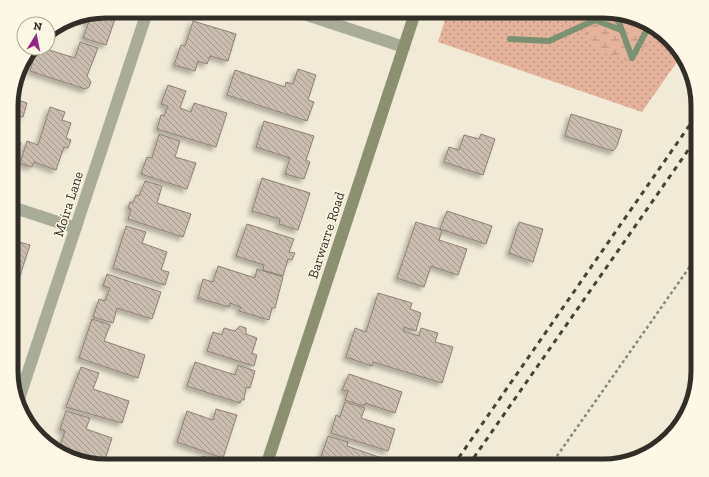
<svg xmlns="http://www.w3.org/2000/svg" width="709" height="477" viewBox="0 0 709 477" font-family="'Zilla Slab',serif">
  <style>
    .grass { fill: url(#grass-dots) }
    .wetland { fill: url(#wetland-marsh) }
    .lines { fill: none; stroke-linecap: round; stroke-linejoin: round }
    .stream { stroke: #7a9172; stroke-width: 6 }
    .building { fill: url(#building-back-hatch); stroke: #8e8174; filter: url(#shadow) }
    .path { stroke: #888477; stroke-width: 2.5; stroke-dasharray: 3 3; stroke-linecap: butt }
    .street { stroke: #a9ad98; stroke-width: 12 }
    .secondary { stroke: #8a9070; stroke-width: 12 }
    .rail { stroke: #45423a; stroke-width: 3; stroke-dasharray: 5 5; stroke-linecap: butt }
    .labels { text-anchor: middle; stroke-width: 3; stroke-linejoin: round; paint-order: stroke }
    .street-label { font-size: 14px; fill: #302e27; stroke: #fdf7e5 }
    .rim { fill: none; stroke: #302e27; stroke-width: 5 }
  </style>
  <defs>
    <pattern id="grass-dots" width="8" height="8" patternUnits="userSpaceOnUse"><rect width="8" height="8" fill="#e5b39c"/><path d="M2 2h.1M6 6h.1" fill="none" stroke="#ba927f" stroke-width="1.8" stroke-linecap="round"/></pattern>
    <pattern id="wetland-marsh" width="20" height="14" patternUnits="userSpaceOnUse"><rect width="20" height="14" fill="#e5b39c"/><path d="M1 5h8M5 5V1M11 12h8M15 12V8" fill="none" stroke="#ba927f"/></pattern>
    <pattern id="building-back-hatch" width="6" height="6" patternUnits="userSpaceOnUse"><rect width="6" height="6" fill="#cabcae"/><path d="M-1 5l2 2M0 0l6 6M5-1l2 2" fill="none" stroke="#a4998e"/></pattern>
    <filter id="shadow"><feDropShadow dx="-3.5" dy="3.5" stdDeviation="2" flood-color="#0004"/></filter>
  </defs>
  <rect width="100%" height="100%" fill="#f0ead7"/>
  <polygon class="grass" points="609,11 661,31 681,56 642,112 438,42 447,13"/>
  <polygon class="wetland" points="609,11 656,29 633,63 596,50 577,16 576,11"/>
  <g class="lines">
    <g class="stream">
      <polyline points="616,14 632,58"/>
      <polyline points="510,39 549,41 595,20 621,30"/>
      <polyline points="632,58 649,26"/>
    </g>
  </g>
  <g class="building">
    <polygon points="116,16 106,45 83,38 89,21 75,17"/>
    <polygon points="193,21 236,34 228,61 210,56 207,64 198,61 195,71 174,65 181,45 185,46"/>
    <polygon points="80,42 98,48 87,76 91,82 89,87 85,89 30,71 37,48 43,48 75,58"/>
    <polygon points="298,69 316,75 308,100 314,102 307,121 227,95 235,70 285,87 286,82 293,84"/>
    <polygon points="168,85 186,91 180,108 191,112 194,103 227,113 216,147 157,129 161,115 164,116 168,106 161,104"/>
    <polygon points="12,98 27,103 23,117 17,115 12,131"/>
    <polygon points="50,107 65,112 62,120 71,123 66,138 71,140 68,148 64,147 56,170 34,162 32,167 20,163 27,141 38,145"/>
    <polygon points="571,114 622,130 617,146 613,151 565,136"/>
    <polygon points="264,121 314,136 306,160 310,162 304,179 285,174 290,158 256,147"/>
    <polygon points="159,134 180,141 175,157 196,163 187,189 141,174 147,157 152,158"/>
    <polygon points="481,134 495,139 483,175 444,162 449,147 459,150 464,135 479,139"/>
    <polygon points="12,140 21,143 14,162 12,161"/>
    <polygon points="262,178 310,193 298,230 279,224 280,219 252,211"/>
    <polygon points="145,181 162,186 157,203 191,214 183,237 128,219 131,209 128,208 130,202 133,203 136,195 139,196"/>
    <polygon points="447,211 492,226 486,244 440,229"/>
    <polygon points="416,222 442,230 439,240 467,249 458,275 431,266 424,287 397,278"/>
    <polygon points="519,222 543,229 533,262 509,253"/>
    <polygon points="247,224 294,239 289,252 295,253 292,260 288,259 283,276 263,270 264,265 236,256"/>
    <polygon points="126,226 146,232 142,243 167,252 161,270 169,272 165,285 113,268"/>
    <polygon points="12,240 30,245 16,288 12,286"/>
    <polygon points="218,266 255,278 257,269 283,277 275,308 272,308 269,320 239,311 241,307 230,303 229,307 198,298 203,279 213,282"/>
    <polygon points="107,274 161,292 152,319 117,308 113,323 93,317 99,299 105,301 110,288 103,286"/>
    <polygon points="378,293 412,303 410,309 421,313 416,331 404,327 403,331 419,336 421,328 438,333 435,342 453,347 442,383 373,362 372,366 346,357 355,328 366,332"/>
    <polygon points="12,296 15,297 12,306"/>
    <polygon points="92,319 110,325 104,341 145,355 138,378 79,358"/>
    <polygon points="240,326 246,328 246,334 257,338 252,353 257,355 254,366 207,351 213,332 222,335 224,328 235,331"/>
    <polygon points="195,362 235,375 238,365 255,371 250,388 246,387 244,400 241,400 240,403 187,386"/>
    <polygon points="81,367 99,373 93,389 129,401 122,423 66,407"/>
    <polygon points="349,374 402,392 395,413 365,403 364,406 345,400 348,391 342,390"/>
    <polygon points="345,402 365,408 361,418 395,429 388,451 331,433 336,415 340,417"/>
    <polygon points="216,409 237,415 223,458 177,442 187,411 213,420"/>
    <polygon points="66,411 90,418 86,429 112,438 103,466 59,450 65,431 60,429"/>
    <polygon points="328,436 348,442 347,446 385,459 383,466 318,466"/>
    <polygon points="202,456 221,462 219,466 198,466"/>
    <polygon points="171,458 196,466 168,466"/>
  </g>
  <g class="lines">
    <polyline class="path" points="550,466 698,255"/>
    <g class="street">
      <polyline points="304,14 404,47"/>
      <polyline points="12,207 76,228"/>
      <polyline points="18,402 146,15"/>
    </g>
    <polyline class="secondary" points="266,466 415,13"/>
    <g class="rail">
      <polyline points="453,466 698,113"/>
      <polyline points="468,466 698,136"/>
    </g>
  </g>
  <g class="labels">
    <g class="street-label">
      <text transform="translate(68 204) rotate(-72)" y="5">Moira Lane</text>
      <text transform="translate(326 235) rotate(-72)" y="5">Barwarre Road</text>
    </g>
  </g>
  <path d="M0 0H709V477H0ZM106 18H603A88 88 0 0 1 691 106V371A88 88 0 0 1 603 459H106A88 88 0 0 1 18 371V106A88 88 0 0 1 106 18Z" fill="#fdf7e5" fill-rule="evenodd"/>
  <path class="rim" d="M106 18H603A88 88 0 0 1 691 106V371A88 88 0 0 1 603 459H106A88 88 0 0 1 18 371V106A88 88 0 0 1 106 18Z"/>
  <g transform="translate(36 36) rotate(10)"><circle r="19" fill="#fdf7e5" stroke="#aba799"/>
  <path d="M0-3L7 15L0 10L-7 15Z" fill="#962483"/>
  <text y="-6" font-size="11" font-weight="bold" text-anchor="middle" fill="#302e27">N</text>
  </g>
</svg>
